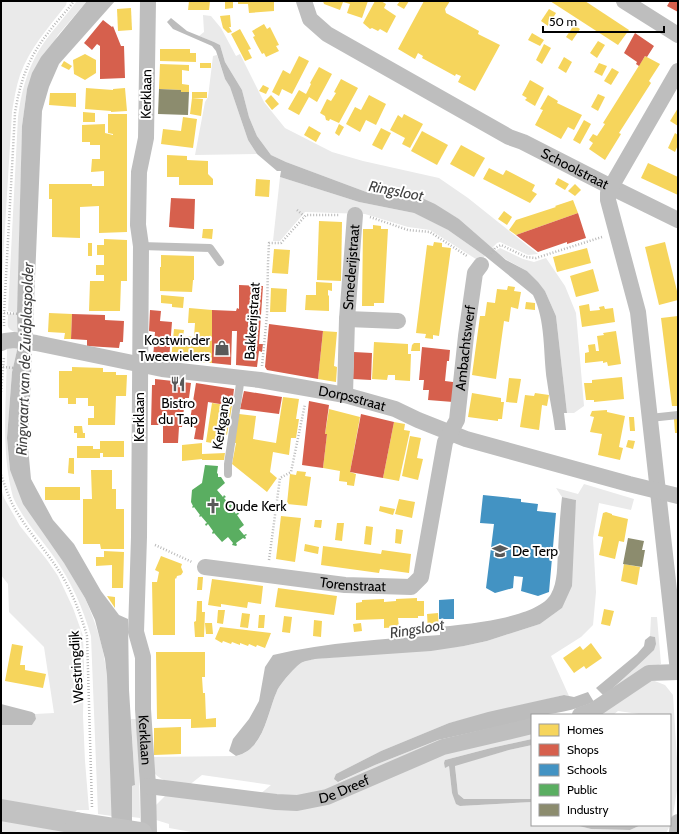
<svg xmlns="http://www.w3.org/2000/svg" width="679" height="834" viewBox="0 0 679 834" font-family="Cabin,sans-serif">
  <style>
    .green { fill: #eaeaea }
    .water { fill: #bcbcbc }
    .homes { fill: #f6d55c }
    .shops { fill: #d6604d }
    .schools { fill: #4393c3 }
    .public { fill: #5aae61 }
    .industry { fill: #8c8c6e }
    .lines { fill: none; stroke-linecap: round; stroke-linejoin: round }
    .path { stroke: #b8b8b8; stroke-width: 2.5; stroke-dasharray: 1 2; stroke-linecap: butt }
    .service { stroke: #bebebe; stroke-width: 8 }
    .minor { stroke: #bebebe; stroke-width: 16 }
    .secondary { stroke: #c2c2c2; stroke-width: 22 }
    .secondary-bridge { stroke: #c2c2c2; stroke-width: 22 }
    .labels { text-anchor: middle; stroke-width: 4; stroke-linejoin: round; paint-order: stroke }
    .street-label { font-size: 14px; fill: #000; stroke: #fff }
    .poi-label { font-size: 14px; fill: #000; stroke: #fff; text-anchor: start }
    .water-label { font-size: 15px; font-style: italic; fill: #414141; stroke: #fff }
  </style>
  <rect width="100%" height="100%" fill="#fff"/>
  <g class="green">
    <path d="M1 1H67L66 5C49 27 29 49 20 75 16 87 14 99 12 112L1 293Z"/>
    <path d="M77 1H87L58 35 27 89 22 126 17 333C5 328 8 326 8 314L16 313 8 311 18 117C21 94 26 73 38 52 48 35 65 17 77 1Z"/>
    <polygon points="203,15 211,16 221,28 236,56 240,54 264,102 285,128 332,152 363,161 439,178 468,198 538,254 528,255 500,242 497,243 492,248 459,219 422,198 369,193 286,162 271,155 257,136 249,117 242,90 225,62 220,45 214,42 199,36 204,32"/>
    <polygon points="217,55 225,79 230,87 248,140 257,154 195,155 205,102 208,97 213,56"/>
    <polygon points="280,177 359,202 414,213 448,230 485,256 482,260 479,261 430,230 408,227 365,214 305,212 280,241 273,241"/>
    <polygon points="500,248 523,259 534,262 546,258 565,286 576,313 584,406 574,413 567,413 556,316 545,291 527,271 507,260 495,251"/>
    <path d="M18 346 12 372 7 438 10 470 85 598C96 623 104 648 107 676L112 816 98 814 91 636C83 608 71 581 54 557 40 537 23 520 13 497 0 450 7 396 7 347Z"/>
    <path d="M584 484 634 499 631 510 599 503 593 538 596 592 593 625 581 637 551 656 569 696 564 695 449 723 381 751 336 774 339 782 375 765 438 740 532 719 323 792 288 798 259 795 271 785 202 775 188 786C175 783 155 782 151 766 150 764 150 760 150 757L236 756C264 750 267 714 277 691 280 684 294 668 301 663 304 661 311 660 315 659L464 646 487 641 540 624 562 608 576 500 562 497 556 488 578 494Z"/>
    <polygon points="1,488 4,498 20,526 47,560 58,576 73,608 83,636 84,665 83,716 85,761 89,810 77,810 74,813 1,801 1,725 32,725 36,719 35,714 54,713 44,647 9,612 8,584 1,575"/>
    <polygon points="651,617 657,617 661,664 645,671 604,696 634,669 655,637 650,636"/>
    <polygon points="652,680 665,685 673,695 677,759 677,790 672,822 666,833 197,833 169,828 169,824 156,820 156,805 166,795 278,808 419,761 532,731 532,739 491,748 445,760 445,767 449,766 452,793 460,806 532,802 532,825 575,825 591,829 630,830 641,825 670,825 670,715 640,715 639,714 618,711 613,715 591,715"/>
    <polygon points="131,719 138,719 140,818 132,817 132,786 135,785"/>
    <polygon points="532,745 532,799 464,799 458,794 455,765 509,750"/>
    <polygon points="1,818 87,833 1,833"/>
  </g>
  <g class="water">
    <polygon points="87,1 115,1 59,64 49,87 42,111 28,447 31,479 53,520 74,544 101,591 119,615 128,619 129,690 135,785 132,786 132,833 112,833 107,676 105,659 95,620 85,598 64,563 23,504 10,470 7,438 12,372 18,346 17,314 22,126 27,89 32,73 41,57"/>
    <path d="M171 18 187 31 214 42 220 45 225 62 242 90 249 117 257 136 271 155 286 162 369 193 422 198 435 204 459 219 506 260 527 271 538 282 545 291 556 316 567 413H564L566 430H555C553 413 549 397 547 381 543 353 546 321 533 295L485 256 448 230 414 213 359 202 280 177 281 171H277L257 154 248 140 230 87 225 79 216 51 212 46 173 29 167 22Z"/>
    <path d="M562 497 576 500 572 586 562 608 540 624 487 641 464 646 431 651 315 659C311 660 304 661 301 663 294 668 280 684 277 691 267 713 264 750 236 756L229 751 233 739 249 719 259 701 265 667 273 655C328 642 383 639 440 635V627C467 624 538 618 551 594 558 582 557 565 558 552 559 533 560 515 562 497Z"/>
    <polygon points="650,636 655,637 656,644 654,650 634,669 604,696 596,688 637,654 644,646 645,640"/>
    <path d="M588 692 594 702C574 710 554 715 532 715V719L438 740 375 765 338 782 334 779 336 774 381 751 449 723 488 712 564 695 574 697Z"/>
    <polygon points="1,704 32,712 35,714 36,719 32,725 1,725"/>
    <polygon points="532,739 532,745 509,750 455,766 458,794 464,799 532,799 532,802 460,806 456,804 452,793 449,766 445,768 444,763 445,760 491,748"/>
    <polygon points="575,825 641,825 630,830 591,829"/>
  </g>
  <g class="homes">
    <polygon points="189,1 210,1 209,10 188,10"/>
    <polygon points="225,1 233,1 233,8 225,9"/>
    <polygon points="238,1 274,1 274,11 249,13 248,4 238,4"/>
    <polygon points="323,1 368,1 362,18 347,13 350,4 343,2 340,10 324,4"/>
    <polygon points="375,1 381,1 386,4 384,8 396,16 387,33 380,29 378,31 372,28 370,29 363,23"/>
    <polygon points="400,1 409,1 404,9 397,5"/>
    <polygon points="424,1 450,1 445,9 446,13 479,31 478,34 500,45 475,91 458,82 461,76 456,74 455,76 422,58 423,56 418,53 415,59 398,49"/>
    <polygon points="550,1 585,1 629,30 618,45"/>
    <polygon points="131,8 132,30 118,31 117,9"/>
    <polygon points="549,9 556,13 548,26 541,21"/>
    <polygon points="230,15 231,27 229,27 232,32 228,33 223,28 220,16"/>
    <polygon points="264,24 267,29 270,27 279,45 276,46 279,51 266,57 264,53 262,54 257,45 253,37 255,36 252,31"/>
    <polygon points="574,25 580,29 572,41 566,37"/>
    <polygon points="240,29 251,49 248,50 252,58 245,61 231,34"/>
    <polygon points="532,33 544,40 540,46 528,40"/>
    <polygon points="598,41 605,45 597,58 590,53"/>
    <polygon points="544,44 551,48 542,64 536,60"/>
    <polygon points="160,49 190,49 190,53 196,53 196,62 160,61"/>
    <polygon points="85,54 96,60 96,73 85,80 74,74 73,60"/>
    <polygon points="299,56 309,61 292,94 282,89 279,96 272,92 283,70 290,74"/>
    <polygon points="645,56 660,64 649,81 651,83 619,133 621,134 605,160 589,149 593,143 589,140 593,134 597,136 605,124 603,123"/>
    <polygon points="564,57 572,62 566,73 558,68"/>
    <polygon points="64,61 72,66 69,70 61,66"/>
    <rect x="200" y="63" width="11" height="5"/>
    <polygon points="599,63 607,66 602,76 594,72"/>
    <polygon points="160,64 189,65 189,71 182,70 182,84 189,85 189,92 181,92 181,90 159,89"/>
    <polygon points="319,67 332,74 317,102 309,97 299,115 288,109 299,90 306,94 311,84 310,83"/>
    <polygon points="612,68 619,72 611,85 604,81"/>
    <polygon points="341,79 358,88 339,123 330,119 329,121 326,120 325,116 320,113 327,99 331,101 336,93 334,92"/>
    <polygon points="530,80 544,88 535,106 525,100 527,98 522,95"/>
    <polygon points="263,85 269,88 266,94 259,91"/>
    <polygon points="86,88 113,90 113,89 125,88 127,111 111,112 111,111 85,109"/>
    <rect x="192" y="92" width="15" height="6"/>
    <polygon points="50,93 76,93 76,107 49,105"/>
    <polygon points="598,94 605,97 598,111 591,107"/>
    <polygon points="271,95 279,104 272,110 265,101"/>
    <polygon points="369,95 386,104 376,125 366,120 360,132 346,124 355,107 361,110"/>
    <polygon points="548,95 558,101 557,103 582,115 574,130 568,127 561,139 535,125 543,110 540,109"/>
    <polygon points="192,98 203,99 201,116 190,114"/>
    <polygon points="678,108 678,126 670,121"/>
    <polygon points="83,112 95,113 95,122 83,122"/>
    <polygon points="108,114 127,114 127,232 99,233 99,206 80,207 80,238 52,237 52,199 49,199 49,184 92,184 92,186 104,186 104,171 91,172 92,159 100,159 100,145 90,145 90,142 82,142 82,125 105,124 105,133 113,135 113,134 108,133"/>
    <polygon points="404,114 423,124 410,148 402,144 405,138 390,130 398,115 402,118"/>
    <polygon points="183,117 197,119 193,148 161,144 163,129 181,131"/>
    <polygon points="584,120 591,124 580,144 573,140"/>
    <polygon points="339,124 344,127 339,136 335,133"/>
    <polygon points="309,126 321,133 316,142 304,135"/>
    <polygon points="381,128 391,133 382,150 372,145"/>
    <polygon points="422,131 448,145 437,165 411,151"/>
    <polygon points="675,133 678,135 678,145 675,152 668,148"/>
    <polygon points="461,145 485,158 474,177 450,164"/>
    <polygon points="167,155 187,156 187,160 208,161 208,174 213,179 213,185 179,185 179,177 167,177"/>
    <polygon points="648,163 678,177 678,195 641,178"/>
    <polygon points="489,168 503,175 506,170 535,185 532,191 537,194 530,203 483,179"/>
    <polygon points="558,178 569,184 565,190 555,184"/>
    <polygon points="256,179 270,180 269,197 255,196"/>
    <polygon points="575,184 581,190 575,196 568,191"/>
    <polygon points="573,200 578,213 516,235 509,230 516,220 556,207 555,206"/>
    <polygon points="504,211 512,217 507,225 498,219"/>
    <polygon points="319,221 342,222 341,281 317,280"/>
    <polygon points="373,225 381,226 381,229 388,229 384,303 374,303 374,306 362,306 363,229 373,229"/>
    <polygon points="203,229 213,229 212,239 202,238"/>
    <polygon points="104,239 127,240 127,281 121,281 120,311 89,311 90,281 104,281 104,275 96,275 96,265 104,265 104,255 97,255 97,245 104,245"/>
    <polygon points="434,242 442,243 442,247 451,248 439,336 433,335 433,339 425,338 426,334 416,333 427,245 433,246"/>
    <polygon points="665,242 678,295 678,300 659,305 645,247"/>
    <rect x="88" y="243" width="4" height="13"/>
    <polygon points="587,248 591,263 557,272 553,257"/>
    <polygon points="274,249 290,250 288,274 272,273"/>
    <polygon points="161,255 194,256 194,280 193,280 192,292 160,291 160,267 161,267"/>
    <polygon points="593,269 599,291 576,297 570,276"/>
    <polygon points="316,282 332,283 332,291 328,290 328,295 329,296 329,311 305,310 306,295 316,295"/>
    <polygon points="508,286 515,287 514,291 521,292 518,309 511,307 509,322 504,321 496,379 472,375 480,316 485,316 487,302 495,303 497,289 507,290"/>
    <polygon points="271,288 287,289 286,312 270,312"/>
    <polygon points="161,295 184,297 183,308 172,307 172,304 161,303"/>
    <polygon points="526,302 535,303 535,310 525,309"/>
    <polygon points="589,304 590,311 600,310 599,307 604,306 605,309 613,308 615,322 582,327 579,306"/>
    <polygon points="189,308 212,310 212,363 171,360 174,329 184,330 183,336 194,337 195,323 188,323"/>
    <polygon points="49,313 72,314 71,339 64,339 65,333 48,332"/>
    <polygon points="678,316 678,406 672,406 661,318"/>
    <polygon points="323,331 337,332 334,366 337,367 336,382 318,379"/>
    <polygon points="616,331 621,364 608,366 607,362 603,363 603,361 585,363 585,353 589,352 588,345 595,344 596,351 599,351 597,336 604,335 603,333"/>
    <polygon points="374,342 408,344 408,354 411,354 410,381 395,380 395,375 388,375 387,380 372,379"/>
    <polygon points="414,343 420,343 420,351 411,351 412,345"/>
    <polygon points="72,367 103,368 103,372 116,372 116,375 127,375 126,396 116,396 115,425 88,425 88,418 94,418 94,406 88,406 88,398 76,398 76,404 68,404 68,398 59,398 59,371 72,371"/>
    <polygon points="622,377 624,399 594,402 594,400 586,400 584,383 592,383 592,380"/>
    <polygon points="509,378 521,379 517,403 506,402"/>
    <polygon points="472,393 501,398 501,402 504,402 502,419 498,419 498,421 468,417"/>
    <polygon points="535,393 549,395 547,406 542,405 539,430 520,427 525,395 534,396"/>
    <polygon points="283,397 299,399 296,419 299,419 296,438 291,438 289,455 273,452 270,472 277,478 267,492 232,464 236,443 234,443 239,414 256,416 253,439 276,443"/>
    <polygon points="212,403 232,406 227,435 225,434 224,445 206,442"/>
    <polygon points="329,409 360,417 350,472 356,474 354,486 347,485 347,482 339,481 340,471 323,468 327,434 325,434"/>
    <polygon points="607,410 607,412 625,416 619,447 623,448 620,460 598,455 602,434 590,432 594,417 590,416 592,411"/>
    <polygon points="629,417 634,417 635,431 630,431"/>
    <polygon points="678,418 678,433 675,433 674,419"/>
    <polygon points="394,422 405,424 404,430 410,431 399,481 383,478"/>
    <polygon points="74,426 82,426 83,433 85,433 85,438 77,438 77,433 74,433"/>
    <polygon points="410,436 421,438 417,458 423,459 418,480 402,476"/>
    <polygon points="628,440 635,441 633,449 626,447"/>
    <polygon points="100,441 124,441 124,457 103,457 103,453 100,453 100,458 77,458 77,446 93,446 93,449 100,449"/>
    <polygon points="202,443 202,454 225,453 224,460 202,460 202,459 182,461 182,445"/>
    <polygon points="69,458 74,458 74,474 68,473"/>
    <polygon points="91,470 112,470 112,489 116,489 116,509 124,509 124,549 101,549 100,544 83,544 83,499 92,499"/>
    <polygon points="297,471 306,472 305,476 311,477 307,506 287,504 290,474 296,475"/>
    <rect x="45" y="487" width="35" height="13"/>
    <polygon points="399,499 415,502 412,518 395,514"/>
    <polygon points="380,506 395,509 393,515 379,511"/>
    <polygon points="606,512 612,514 612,515 628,519 624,542 619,541 615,559 599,555 603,537 598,536 603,513"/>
    <polygon points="281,516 301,518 295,562 276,559"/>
    <polygon points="315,520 322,520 321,528 314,527"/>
    <polygon points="337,523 344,523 342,541 335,540"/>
    <polygon points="366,526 373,527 371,545 364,544"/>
    <polygon points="396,529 403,530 401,544 395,543"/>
    <polygon points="305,544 319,547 318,554 304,551"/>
    <polygon points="323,546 381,554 382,550 411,554 409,573 380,569 379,573 321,565"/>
    <polygon points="104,551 124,552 123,588 112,588 112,565 96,566 96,557 104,557"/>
    <polygon points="161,556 182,564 181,567 183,572 181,575 177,576 176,579 175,578 175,635 153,635 152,582 157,582 159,572 155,570"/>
    <polygon points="624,564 640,567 637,585 621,581"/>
    <polygon points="198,577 203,577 202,590 197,590"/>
    <polygon points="212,579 263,586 261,604 248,602 247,608 221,604 221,607 208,605"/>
    <polygon points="278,588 337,596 334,615 275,607"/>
    <polygon points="107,596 115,597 115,608"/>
    <polygon points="417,598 417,601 424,601 424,616 418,616 418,618 398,618 399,627 384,628 384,619 356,620 356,603 362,602 362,600 384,599 384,602 396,601 396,599"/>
    <polygon points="197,601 202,601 202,612 205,612 204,637 195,637 194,622 196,621"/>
    <polygon points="604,609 614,611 610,626 601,624"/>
    <polygon points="218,610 225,610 223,624 217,623"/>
    <polygon points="242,613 250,614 248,628 240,627"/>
    <polygon points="438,613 439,631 428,631 427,614"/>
    <polygon points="259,615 265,615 264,628 258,628"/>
    <polygon points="284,616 292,617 290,633 282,632"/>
    <polygon points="314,620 322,621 321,637 313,636"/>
    <polygon points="205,623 212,623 213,634 206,634"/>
    <polygon points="361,623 362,631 354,632 353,624"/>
    <polygon points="220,627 246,630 271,633 265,648 257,645 256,647 249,644 248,646 240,643 240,645 232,642 231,644 223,641 222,643 215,639"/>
    <polygon points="591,643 602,658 586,669 584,666 574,673 563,658 580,646 583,650"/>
    <polygon points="12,644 23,646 20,665 25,665 25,670 46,674 43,688 5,681"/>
    <polygon points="156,652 205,652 205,677 202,677 203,693 205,693 206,719 216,718 216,727 191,728 191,719 157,719"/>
    <polygon points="181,727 181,754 154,755 154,728"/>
  </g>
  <g class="shops">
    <polygon points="670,1 678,1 678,12 667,6"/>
    <polygon points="103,20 112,27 113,26 121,46 124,46 125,78 100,79 100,46 97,44 92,50 84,43"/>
    <polygon points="635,33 654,46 647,57 645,56 639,66 636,64 637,62 624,53"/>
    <polygon points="171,198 195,199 194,229 169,227"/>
    <polygon points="578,213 586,238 567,244 567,242 538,252 516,235"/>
    <polygon points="239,285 263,286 259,344 263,344 262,352 259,351 257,367 236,365 237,331 232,331 231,365 212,363 212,310 236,311 237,308 239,309"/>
    <polygon points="150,310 161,311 160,321 172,322 169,360 153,358 155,332 149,331"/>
    <polygon points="72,314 105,315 105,320 124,321 123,342 120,342 119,348 87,346 87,340 71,339"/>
    <polygon points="269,324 323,331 318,379 267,370 265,367"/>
    <polygon points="422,347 450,350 449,361 447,361 445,381 453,382 453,402 428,400 429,390 423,390 424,380 419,380"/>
    <polygon points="354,352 372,353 371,380 353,379"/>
    <polygon points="155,379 191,383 189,398 185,398 182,427 179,427 178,443 163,443 163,425 151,425 152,385 155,385"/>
    <polygon points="196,383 234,389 232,406 208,402 203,440 194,439 196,428 189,426"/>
    <polygon points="244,391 282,397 279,414 240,409"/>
    <polygon points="309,401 329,405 325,434 327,434 323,468 302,465"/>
    <polygon points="361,414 394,422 383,478 350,472"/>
  </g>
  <g class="schools">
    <polygon points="483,495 521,499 521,502 538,504 537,511 556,513 549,592 538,596 521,591 523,577 514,576 513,588 495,593 486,588 494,524 480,523"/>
    <polygon points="454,599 454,619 439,619 439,600"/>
  </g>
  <polygon class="public" points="205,465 218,466 217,473 218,474 218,477 221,477 225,483 217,490 223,497 224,495 226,497 224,498 230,505 231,504 232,505 231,507 236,514 238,512 239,514 237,515 244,525 239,529 244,535 246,534 247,535 245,536 246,538 245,539 243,538 236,543 237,545 236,546 232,545 233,543 228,537 222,542 214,533 213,534 212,533 213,531 208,524 206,526 205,524 207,523 201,516 200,517 199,516 200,515 194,507 193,508 192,507 193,506 191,502 192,490 202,483"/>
  <g class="industry">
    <polygon points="159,89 181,90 181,92 189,92 188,115 158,114"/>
    <polygon points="628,538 644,541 642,550 645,550 642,567 623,564"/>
  </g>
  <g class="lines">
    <g class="path">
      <polyline points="297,210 304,216"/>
      <polyline points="370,217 408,230 430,232 467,256"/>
      <polyline points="491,254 495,248 501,245 526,257 536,258 602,237"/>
      <polyline points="4,313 20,314"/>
      <path d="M4 326V313L15 113C20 82 28 58 48 33 56 22 66 12 74 1"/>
      <polyline points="262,366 267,315 268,263 269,243 281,243 306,215 339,215"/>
      <polyline points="3,367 14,368"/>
      <polyline points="1,392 4,357"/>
      <path d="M1 475C6 488 10 502 18 514 31 535 48 553 61 574 73 594 81 615 87 636L92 807"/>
      <polyline points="155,545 192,562"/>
      <polyline points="269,560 280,478 291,472 305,404"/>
    </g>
    <g class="service">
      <polyline points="141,246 210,248 220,262"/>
      <polyline points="650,418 678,415"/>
      <polyline points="228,474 228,464 241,377"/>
    </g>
    <g class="minor">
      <path id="s1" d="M148 1 146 138 139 172 138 225 141 246 139 537 136 632 143 657V709L148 786 149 833"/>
      <path id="s2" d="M304 1 310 19 327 34 509 137 523 142 621 192 678 220"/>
      <polyline points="624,1 678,35"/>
      <polyline points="678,71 611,187 608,193 608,200 638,312 678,671"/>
      <polyline points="347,319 398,321"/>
      <path id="s3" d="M1 343 5 341 14 340 36 343 162 369 260 380 345 395 395 409 418 420 466 439 629 484 678 496"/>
      <path id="s4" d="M345 395 347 319 355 215"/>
      <path id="s5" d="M205 567 345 585 411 587 421 577 445 442 457 420 466 336 475 273 481 265"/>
      <polyline points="580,715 594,710 649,673 678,672"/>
      <path id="s6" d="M148 786 276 802 297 803 327 797 443 747 532 726"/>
      <polyline points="677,833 678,822"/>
    </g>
    <polyline class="secondary" points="1,810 76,823"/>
    <polyline class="secondary-bridge" points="76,823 141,833"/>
  </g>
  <defs>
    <symbol id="shop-bare" viewBox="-9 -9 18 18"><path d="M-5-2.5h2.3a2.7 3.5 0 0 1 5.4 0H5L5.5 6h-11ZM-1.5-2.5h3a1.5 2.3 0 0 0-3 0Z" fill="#595959" stroke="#fff" stroke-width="2.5" paint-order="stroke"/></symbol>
    <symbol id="restaurant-bare" viewBox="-9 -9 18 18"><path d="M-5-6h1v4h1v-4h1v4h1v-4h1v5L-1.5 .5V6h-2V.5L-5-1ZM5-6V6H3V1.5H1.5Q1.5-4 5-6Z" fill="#595959" stroke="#fff" stroke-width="2.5" paint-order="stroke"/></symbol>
    <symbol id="church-bare" viewBox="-9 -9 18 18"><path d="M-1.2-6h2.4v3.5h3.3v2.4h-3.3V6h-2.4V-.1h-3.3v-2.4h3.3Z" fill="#595959" stroke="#fff" stroke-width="2.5" paint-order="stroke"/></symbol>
    <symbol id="school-bare" viewBox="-9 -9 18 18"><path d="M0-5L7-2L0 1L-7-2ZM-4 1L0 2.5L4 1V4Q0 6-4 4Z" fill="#595959" stroke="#fff" stroke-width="2.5" paint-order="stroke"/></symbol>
  </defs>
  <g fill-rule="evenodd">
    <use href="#shop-bare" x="211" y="337" width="22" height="22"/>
    <use href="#restaurant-bare" x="167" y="373" width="22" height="22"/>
    <use href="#church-bare" x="202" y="495" width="22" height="22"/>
    <use href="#school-bare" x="489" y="540" width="22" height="22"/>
  </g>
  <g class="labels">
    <g class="street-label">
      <text transform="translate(146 94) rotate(-89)" y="5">Kerklaan</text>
      <text dy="5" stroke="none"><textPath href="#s2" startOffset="324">Schoolstraat</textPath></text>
      <text dy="5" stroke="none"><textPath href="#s4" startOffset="128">Smederijstraat</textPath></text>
      <text transform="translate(252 321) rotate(-86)" y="5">Bakkerijstraat</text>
      <text dy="5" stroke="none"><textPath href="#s5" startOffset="456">Ambachtswerf</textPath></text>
      <text dy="5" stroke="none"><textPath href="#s3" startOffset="357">Dorpsstraat</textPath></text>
      <text transform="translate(139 417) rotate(-90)" y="5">Kerklaan</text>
      <text transform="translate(221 423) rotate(-81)" y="5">Kerkgang</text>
      <text dy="5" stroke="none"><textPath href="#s5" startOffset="149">Torenstraat</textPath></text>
      <text transform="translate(76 667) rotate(-94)" y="5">Westringdijk</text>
      <text dy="5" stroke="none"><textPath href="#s1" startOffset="741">Kerklaan</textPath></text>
      <text dy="5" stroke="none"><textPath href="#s6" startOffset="199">De Dreef</textPath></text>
    </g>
    <g class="poi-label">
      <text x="210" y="345" text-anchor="end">Kostwinder<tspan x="210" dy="16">Tweewielers</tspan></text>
      <text x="178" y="408" text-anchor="middle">Bistro<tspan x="178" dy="16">du Tap</tspan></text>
      <text x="225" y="511">Oude Kerk</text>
      <text x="512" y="556">De Terp</text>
    </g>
    <g class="water-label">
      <text transform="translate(396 191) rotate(11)" y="5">Ringsloot</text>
      <text transform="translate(25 359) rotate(-88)" y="5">Ringvaart van de Zuidplaspolder</text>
      <text transform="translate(417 629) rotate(-9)" y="5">Ringsloot</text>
    </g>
  </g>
  <rect width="679" height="834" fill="none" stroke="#000000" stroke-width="4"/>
  <rect x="531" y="714" width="140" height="112" fill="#ffffff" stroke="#999999"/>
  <rect x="539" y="724" width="20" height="12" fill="#f6d55c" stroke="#999999"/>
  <text x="567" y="734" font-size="12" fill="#000000">Homes</text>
  <rect x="539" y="744" width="20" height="12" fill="#d6604d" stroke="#999999"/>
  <text x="567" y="754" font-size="12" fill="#000000">Shops</text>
  <rect x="539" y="764" width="20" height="12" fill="#4393c3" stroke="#999999"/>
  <text x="567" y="774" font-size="12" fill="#000000">Schools</text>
  <rect x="539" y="784" width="20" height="12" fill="#5aae61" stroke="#999999"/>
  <text x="567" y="794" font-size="12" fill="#000000">Public</text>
  <rect x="539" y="804" width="20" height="12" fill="#8c8c6e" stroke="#999999"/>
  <text x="567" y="814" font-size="12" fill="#000000">Industry</text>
  <path d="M543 26v6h121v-6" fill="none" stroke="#000000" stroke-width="2"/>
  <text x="549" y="26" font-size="12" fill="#000000" stroke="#ffffff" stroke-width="3" paint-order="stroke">50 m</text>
</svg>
